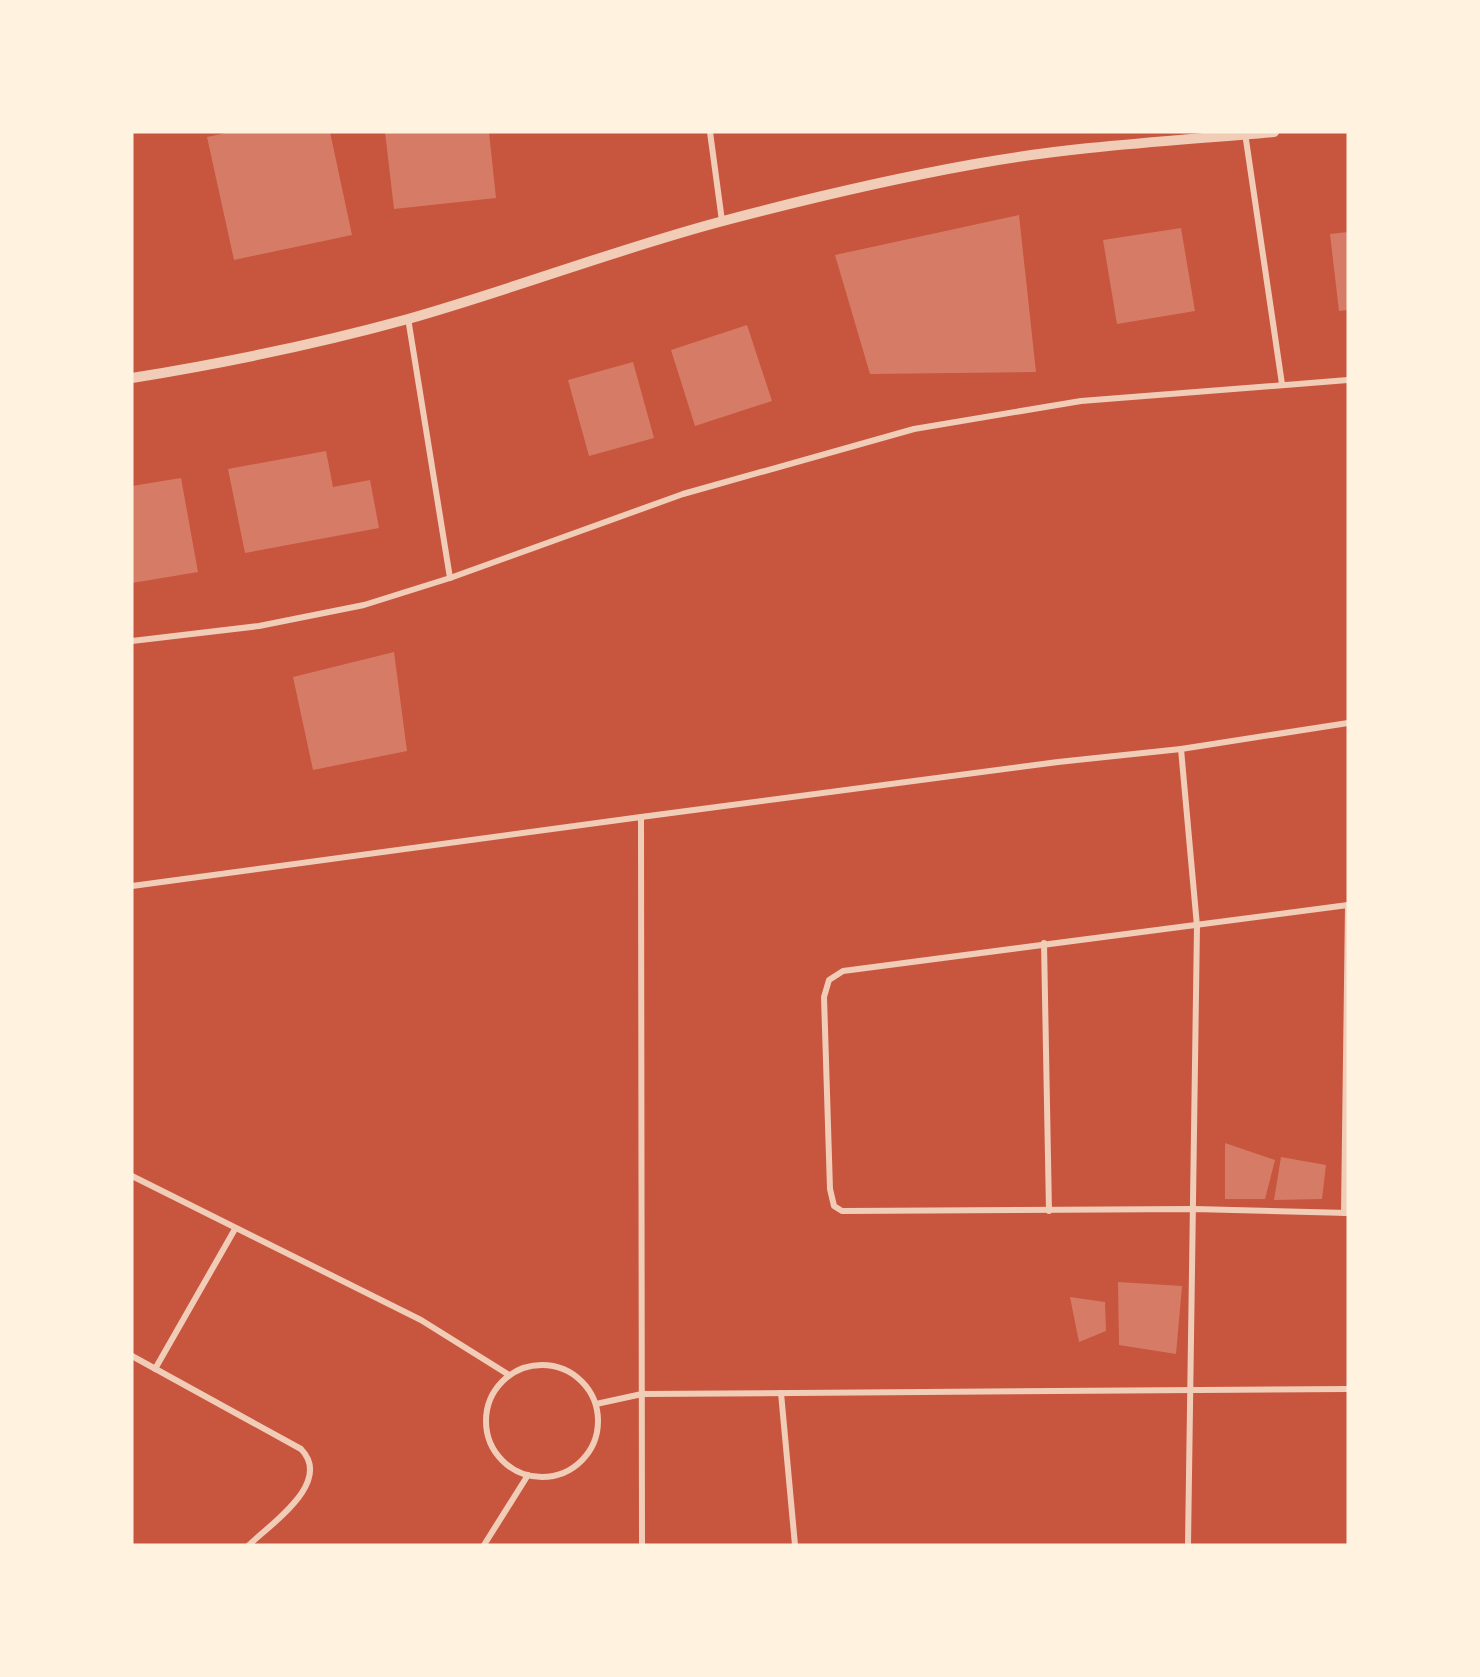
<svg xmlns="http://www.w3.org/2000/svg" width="1480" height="1677" viewBox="0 0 1480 1677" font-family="'Roboto Condensed',sans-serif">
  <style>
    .building { fill: #d67c66 }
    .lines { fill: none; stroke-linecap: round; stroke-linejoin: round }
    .minor { stroke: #f1ccb7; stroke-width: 6 }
    .tertiary { stroke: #f1ccb7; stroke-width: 10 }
  </style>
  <rect width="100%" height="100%" fill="#c8553d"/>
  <g class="building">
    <polygon points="231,132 330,132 352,235 234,260 207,137"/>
    <polygon points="385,132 489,132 496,198 394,209"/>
    <polygon points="1019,215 1036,372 870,374 835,255"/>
    <polygon points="1181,228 1195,311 1117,324 1103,240"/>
    <polygon points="1348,232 1348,310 1339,311 1330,234"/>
    <polygon points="747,325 772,401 695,426 671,350"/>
    <polygon points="633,362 654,438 589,456 568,380"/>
    <polygon points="326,451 333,487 370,480 379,528 245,553 228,469"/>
    <polygon points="181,478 198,572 132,583 132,486"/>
    <polygon points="394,652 407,751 313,770 293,677"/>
    <polygon points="1225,1143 1275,1160 1265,1199 1225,1199"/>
    <polygon points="1281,1157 1326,1165 1322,1199 1274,1200"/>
    <polygon points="1118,1282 1182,1286 1176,1354 1119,1345"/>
    <polygon points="1070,1297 1105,1302 1106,1331 1079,1342"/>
  </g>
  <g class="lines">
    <g class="minor">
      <polyline points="710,132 722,221"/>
      <polyline points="1245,133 1282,384"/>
      <polyline points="408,318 450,578"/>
      <polyline points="132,641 259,626 364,605 450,578 683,494 914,429 1081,401 1348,380"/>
      <polyline points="1181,749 1197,926 1188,1545"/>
      <polyline points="641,817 642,1545"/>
      <polyline points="132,886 641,817 1058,762 1181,749 1348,723"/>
      <polyline points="1348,905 843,971 829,980 824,997 830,1189 834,1206 842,1211 1194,1209 1348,1213"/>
      <polyline points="1044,943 1049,1211"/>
      <polyline points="132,1176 421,1320 509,1375"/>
      <polyline points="1344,1213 1348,905"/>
      <path d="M132 1356 301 1449C333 1482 272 1523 249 1545"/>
      <circle cx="542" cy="1421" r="56"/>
      <polyline points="155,1369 235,1229"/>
      <polyline points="781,1393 795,1545"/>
      <polyline points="596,1404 642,1394 1348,1389"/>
      <polyline points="484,1545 528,1475"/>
    </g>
    <path class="tertiary" d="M132 378C225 363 317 344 408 319 514 289 617 249 723 221 806 199 891 179 975 164 1074 146 1174 141 1274 132"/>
  </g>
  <rect width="1480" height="1677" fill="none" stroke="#fff3e0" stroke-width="267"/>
</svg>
